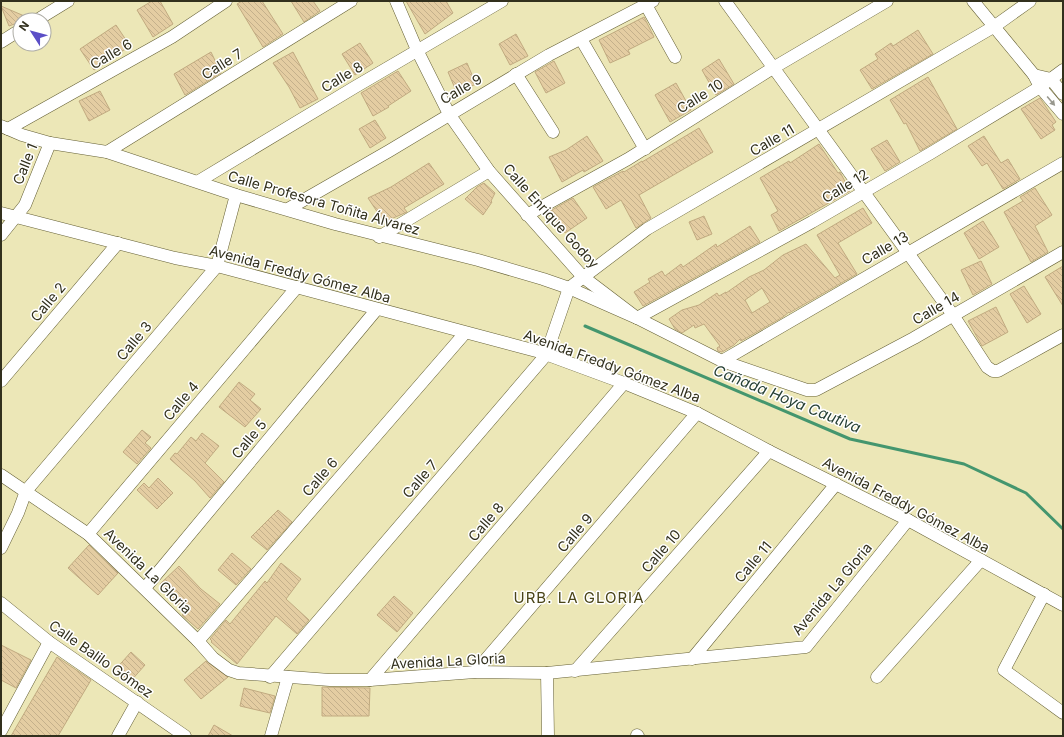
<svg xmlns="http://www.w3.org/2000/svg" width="1064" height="737" viewBox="0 0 1064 737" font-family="Inter,sans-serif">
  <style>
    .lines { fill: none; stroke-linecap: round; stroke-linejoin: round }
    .stream { stroke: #44966e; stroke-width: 3 }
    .building { fill: url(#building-back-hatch); stroke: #c1aa80; fill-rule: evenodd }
    .minor-casing { stroke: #656035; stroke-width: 13 }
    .minor { stroke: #fff; stroke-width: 12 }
    .oneway { fill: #98988e }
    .labels { text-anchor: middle; stroke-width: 3; stroke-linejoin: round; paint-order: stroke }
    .street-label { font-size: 14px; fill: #32301d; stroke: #fff }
    .water-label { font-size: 15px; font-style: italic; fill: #253f33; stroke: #fff }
    .neighbourhood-label { font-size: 15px; letter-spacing: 1px; fill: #4a4519; stroke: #fff }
  </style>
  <defs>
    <pattern id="building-back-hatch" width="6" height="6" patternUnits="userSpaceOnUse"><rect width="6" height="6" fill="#e4cda2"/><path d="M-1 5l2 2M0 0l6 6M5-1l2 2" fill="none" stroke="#c4b08b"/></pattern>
  </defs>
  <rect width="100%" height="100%" fill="#ece7b7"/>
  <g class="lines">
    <polyline class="stream" points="585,326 850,439 964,464 1026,493 1063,529"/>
  </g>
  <g class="building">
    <polygon points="152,1 160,1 173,24 153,37 137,10"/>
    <polygon points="242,1 262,1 283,34 263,47 237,4"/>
    <polygon points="291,1 313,1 320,11 304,22"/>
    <polygon points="406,1 446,1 453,13 425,34"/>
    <polygon points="1,6 29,18 20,20 20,22 9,26"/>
    <polygon points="644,17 654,37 628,50 630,54 610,63 599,40"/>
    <polygon points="116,25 130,46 94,70 80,49"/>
    <polygon points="918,30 933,54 872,89 860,70 878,59 875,54 891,43 893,46"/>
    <polygon points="516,34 528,56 510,65 499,44"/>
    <polygon points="360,43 373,63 355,75 342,54"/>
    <polygon points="211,52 221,73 185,95 174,74"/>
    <polygon points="293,52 318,99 300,108 289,87 273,63"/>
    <polygon points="719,59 734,84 716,95 702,70"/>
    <polygon points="554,61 565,83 546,93 535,72"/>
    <polygon points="467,63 476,84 457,93 448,72"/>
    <polygon points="398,71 411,91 388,106 389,107 373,116 361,93"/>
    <polygon points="928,77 957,129 920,151 906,123 904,124 890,100"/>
    <polygon points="676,83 691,110 670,122 655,95"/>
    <polygon points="100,91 110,110 89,121 79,101"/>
    <polygon points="1040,98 1056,122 1052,125 1055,130 1041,139 1021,109"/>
    <polygon points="375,120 386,138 370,148 359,129"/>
    <polygon points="699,128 713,152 639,195 651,218 636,228 621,200 606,209 593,187 623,171 624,172 642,161 642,162"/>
    <polygon points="587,136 603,161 584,172 583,170 562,182 549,157 566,150"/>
    <polygon points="984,136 1001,163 1008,159 1020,179 1003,189 987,163 982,166 968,146"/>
    <polygon points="887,140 900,162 885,171 871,149"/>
    <polygon points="819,144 838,173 840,172 850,191 779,231 771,215 778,211 760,178 789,161 790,163"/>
    <polygon points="429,163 444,184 404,208 407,212 384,222 368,198 391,187"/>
    <polygon points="484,183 495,193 491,201 492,202 483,215 465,199 477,187"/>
    <polygon points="1035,188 1052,215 1035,226 1048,252 1031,262 1004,212 1023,201 1020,197"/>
    <polygon points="573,198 587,218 565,233 550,211"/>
    <path d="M863 208 872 223 838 243 857 274 789 313V312L783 317 741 341 740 339 734 345 722 352 718 351 717 348 720 346 704 324 695 328 694 325 682 333 675 329 669 319 682 310 699 305 717 293 719 296 726 292V293L749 277 764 270 783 255 806 244 835 278 840 275 817 235ZM762 288 770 302 752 313 745 300Z"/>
    <polygon points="704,216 712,234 697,240 689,222"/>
    <polygon points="983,221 999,247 979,259 964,233"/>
    <polygon points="750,226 760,242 643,306 634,292 650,282 648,279 662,271 665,276 681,264 683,267 716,244 717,247"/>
    <polygon points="981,261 992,284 973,295 961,270"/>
    <polygon points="1063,266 1063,306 1045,277"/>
    <polygon points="1024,286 1041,314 1027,323 1010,294"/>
    <polygon points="996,307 1008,332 982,346 968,321"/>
    <polygon points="239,382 255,394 250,400 261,409 245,427 219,407"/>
    <polygon points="142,430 151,437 145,443 151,448 137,464 123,452"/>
    <polygon points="202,433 219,446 205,463 224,482 210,498 195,481 170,459 175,453 177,454 191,437 196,441"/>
    <polygon points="158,478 173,493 157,509 137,490 144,483 149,488"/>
    <polygon points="278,510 292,522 267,550 251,537"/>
    <polygon points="89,545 118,573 98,595 68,568"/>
    <polygon points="232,553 251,569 236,585 218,570"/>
    <polygon points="281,563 301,579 286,599 309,620 297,634 276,616 237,664 211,642 212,641 210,639 226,620 230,624 265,581 267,583"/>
    <polygon points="179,566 201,589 220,604 198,629 182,615 185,611 160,584"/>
    <polygon points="394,596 413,613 397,632 377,615"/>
    <polygon points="1,645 31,660 16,688 1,680"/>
    <polygon points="131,652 145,665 129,683 114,671"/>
    <polygon points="57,657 91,680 58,736 11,736"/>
    <polygon points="206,661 228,677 201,699 184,680"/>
    <polygon points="322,687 370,688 369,716 322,716"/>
    <polygon points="244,688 275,696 270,713 240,706"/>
    <polygon points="214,725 233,736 208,736"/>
  </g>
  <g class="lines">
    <defs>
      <g id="minor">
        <polyline points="396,1 417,50 449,114 489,171 583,277 637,318 722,361 807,390 816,390 914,338 1063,252"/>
        <polyline points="725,1 953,315 987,367 993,371 998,371 1063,335"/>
        <polyline points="973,1 1034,75"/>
        <polyline points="646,5 675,57"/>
        <polyline points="37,20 68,1"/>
        <polyline points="581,39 645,149"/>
        <polyline points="1,42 20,30"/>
        <polyline points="516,74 553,132"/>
        <polyline points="1063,94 1051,79 1034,75 1040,87 1063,114"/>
        <polyline points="1,126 22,135 50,143 107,152 236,195 335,224 478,260 543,279 569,288 637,318 812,222 931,153 1040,87 1063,70"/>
        <polyline points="8,129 172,37 226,1"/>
        <polyline points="107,152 351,1"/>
        <polyline points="199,181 355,87 502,1"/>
        <polyline points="288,209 389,151 549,55 653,1"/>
        <polyline points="1,213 175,258 217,266 540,352 624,383 697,413 769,451 908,520 1063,605"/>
        <polyline points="527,215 628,159 773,68 887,1"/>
        <polyline points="1,235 25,205 50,143"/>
        <polyline points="379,237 489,171"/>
        <polyline points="722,361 1063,163"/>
        <polyline points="1,381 118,243"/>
        <polyline points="1,475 88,534 198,641 213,658 229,670 238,673 330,680 370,680 475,672 547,673 806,647 908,520"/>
        <polyline points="88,534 297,287"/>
        <polyline points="1,548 18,513 26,491 217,266 236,195"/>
        <polyline points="145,588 377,309"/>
        <polyline points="1044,594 1004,670 1063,713"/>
        <polyline points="1,603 49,642 185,736"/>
        <polyline points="198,641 465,333"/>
        <polyline points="692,659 836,484"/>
        <polyline points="575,671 769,451"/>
        <polyline points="475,672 697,413"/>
        <polyline points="547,673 548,736"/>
        <polyline points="270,677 546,355 569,288 647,229 995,26 1030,1"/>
        <polyline points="877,677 981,560"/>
        <polyline points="370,680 624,383"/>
        <polyline points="1,731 49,642"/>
        <polyline points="637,735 638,736"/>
        <polyline points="118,736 137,702"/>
        <polyline points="271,736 288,677"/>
      </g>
    </defs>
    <use href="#minor" class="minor-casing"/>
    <use href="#minor" class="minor"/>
  </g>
  <defs><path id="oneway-solid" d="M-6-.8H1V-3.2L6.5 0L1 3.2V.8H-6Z"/></defs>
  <use class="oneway" href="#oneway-solid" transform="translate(1051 101) rotate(50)"/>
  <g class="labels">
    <g class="street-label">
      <text transform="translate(111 54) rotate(-30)" y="5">Calle 6</text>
      <text transform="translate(222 64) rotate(-32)" y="5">Calle 7</text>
      <text transform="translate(342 77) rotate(-31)" y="5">Calle 8</text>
      <text transform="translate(461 89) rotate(-30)" y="5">Calle 9</text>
      <text transform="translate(700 96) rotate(-32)" y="5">Calle 10</text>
      <text transform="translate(772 140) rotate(-30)" y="5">Calle 11</text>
      <text transform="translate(25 164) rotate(-68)" y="5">Calle 1</text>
      <text transform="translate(845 186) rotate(-31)" y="5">Calle 12</text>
      <text transform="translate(324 203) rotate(16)" y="5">Calle Profesora Toñita Álvarez</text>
      <text transform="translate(551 216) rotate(48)" y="5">Calle Enrique Godoy</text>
      <text transform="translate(885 248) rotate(-30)" y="5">Calle 13</text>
      <text transform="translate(300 274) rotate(15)" y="5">Avenida Freddy Gómez Alba</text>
      <text transform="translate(48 302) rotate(-50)" y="5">Calle 2</text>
      <text transform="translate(936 308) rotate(-30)" y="5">Calle 14</text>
      <text transform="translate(134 341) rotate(-50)" y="5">Calle 3</text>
      <text transform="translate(612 366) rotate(20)" y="5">Avenida Freddy Gómez Alba</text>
      <text transform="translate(181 401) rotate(-50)" y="5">Calle 4</text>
      <text transform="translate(249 439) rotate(-50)" y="5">Calle 5</text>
      <text transform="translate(320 477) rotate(-49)" y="5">Calle 6</text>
      <text transform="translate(420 479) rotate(-49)" y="5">Calle 7</text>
      <text transform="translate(906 505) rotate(28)" y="5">Avenida Freddy Gómez Alba</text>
      <text transform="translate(486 522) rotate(-49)" y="5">Calle 8</text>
      <text transform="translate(575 533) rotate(-49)" y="5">Calle 9</text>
      <text transform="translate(661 551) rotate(-49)" y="5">Calle 10</text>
      <text transform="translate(753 562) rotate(-50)" y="5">Calle 11</text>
      <text transform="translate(148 571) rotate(44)" y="5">Avenida La Gloria</text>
      <text transform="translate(832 589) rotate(-50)" y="5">Avenida La Gloria</text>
      <text transform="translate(101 659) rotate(35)" y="5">Calle Balilo Gómez</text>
      <text transform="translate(448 661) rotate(-3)" y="5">Avenida La Gloria</text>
    </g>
    <g class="water-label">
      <text transform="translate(787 399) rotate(22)" y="5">Cañada Hoya Cautiva</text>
    </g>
    <g class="neighbourhood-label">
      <text x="579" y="603">URB. LA GLORIA</text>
    </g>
  </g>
  <rect width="1064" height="737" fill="none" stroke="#32301d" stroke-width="4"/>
  <g transform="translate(32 32) rotate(306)"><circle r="19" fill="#ffffff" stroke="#adaca5"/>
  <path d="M0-3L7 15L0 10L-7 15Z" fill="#5b4ec7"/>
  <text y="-6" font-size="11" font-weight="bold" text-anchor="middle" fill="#32301d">N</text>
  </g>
</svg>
